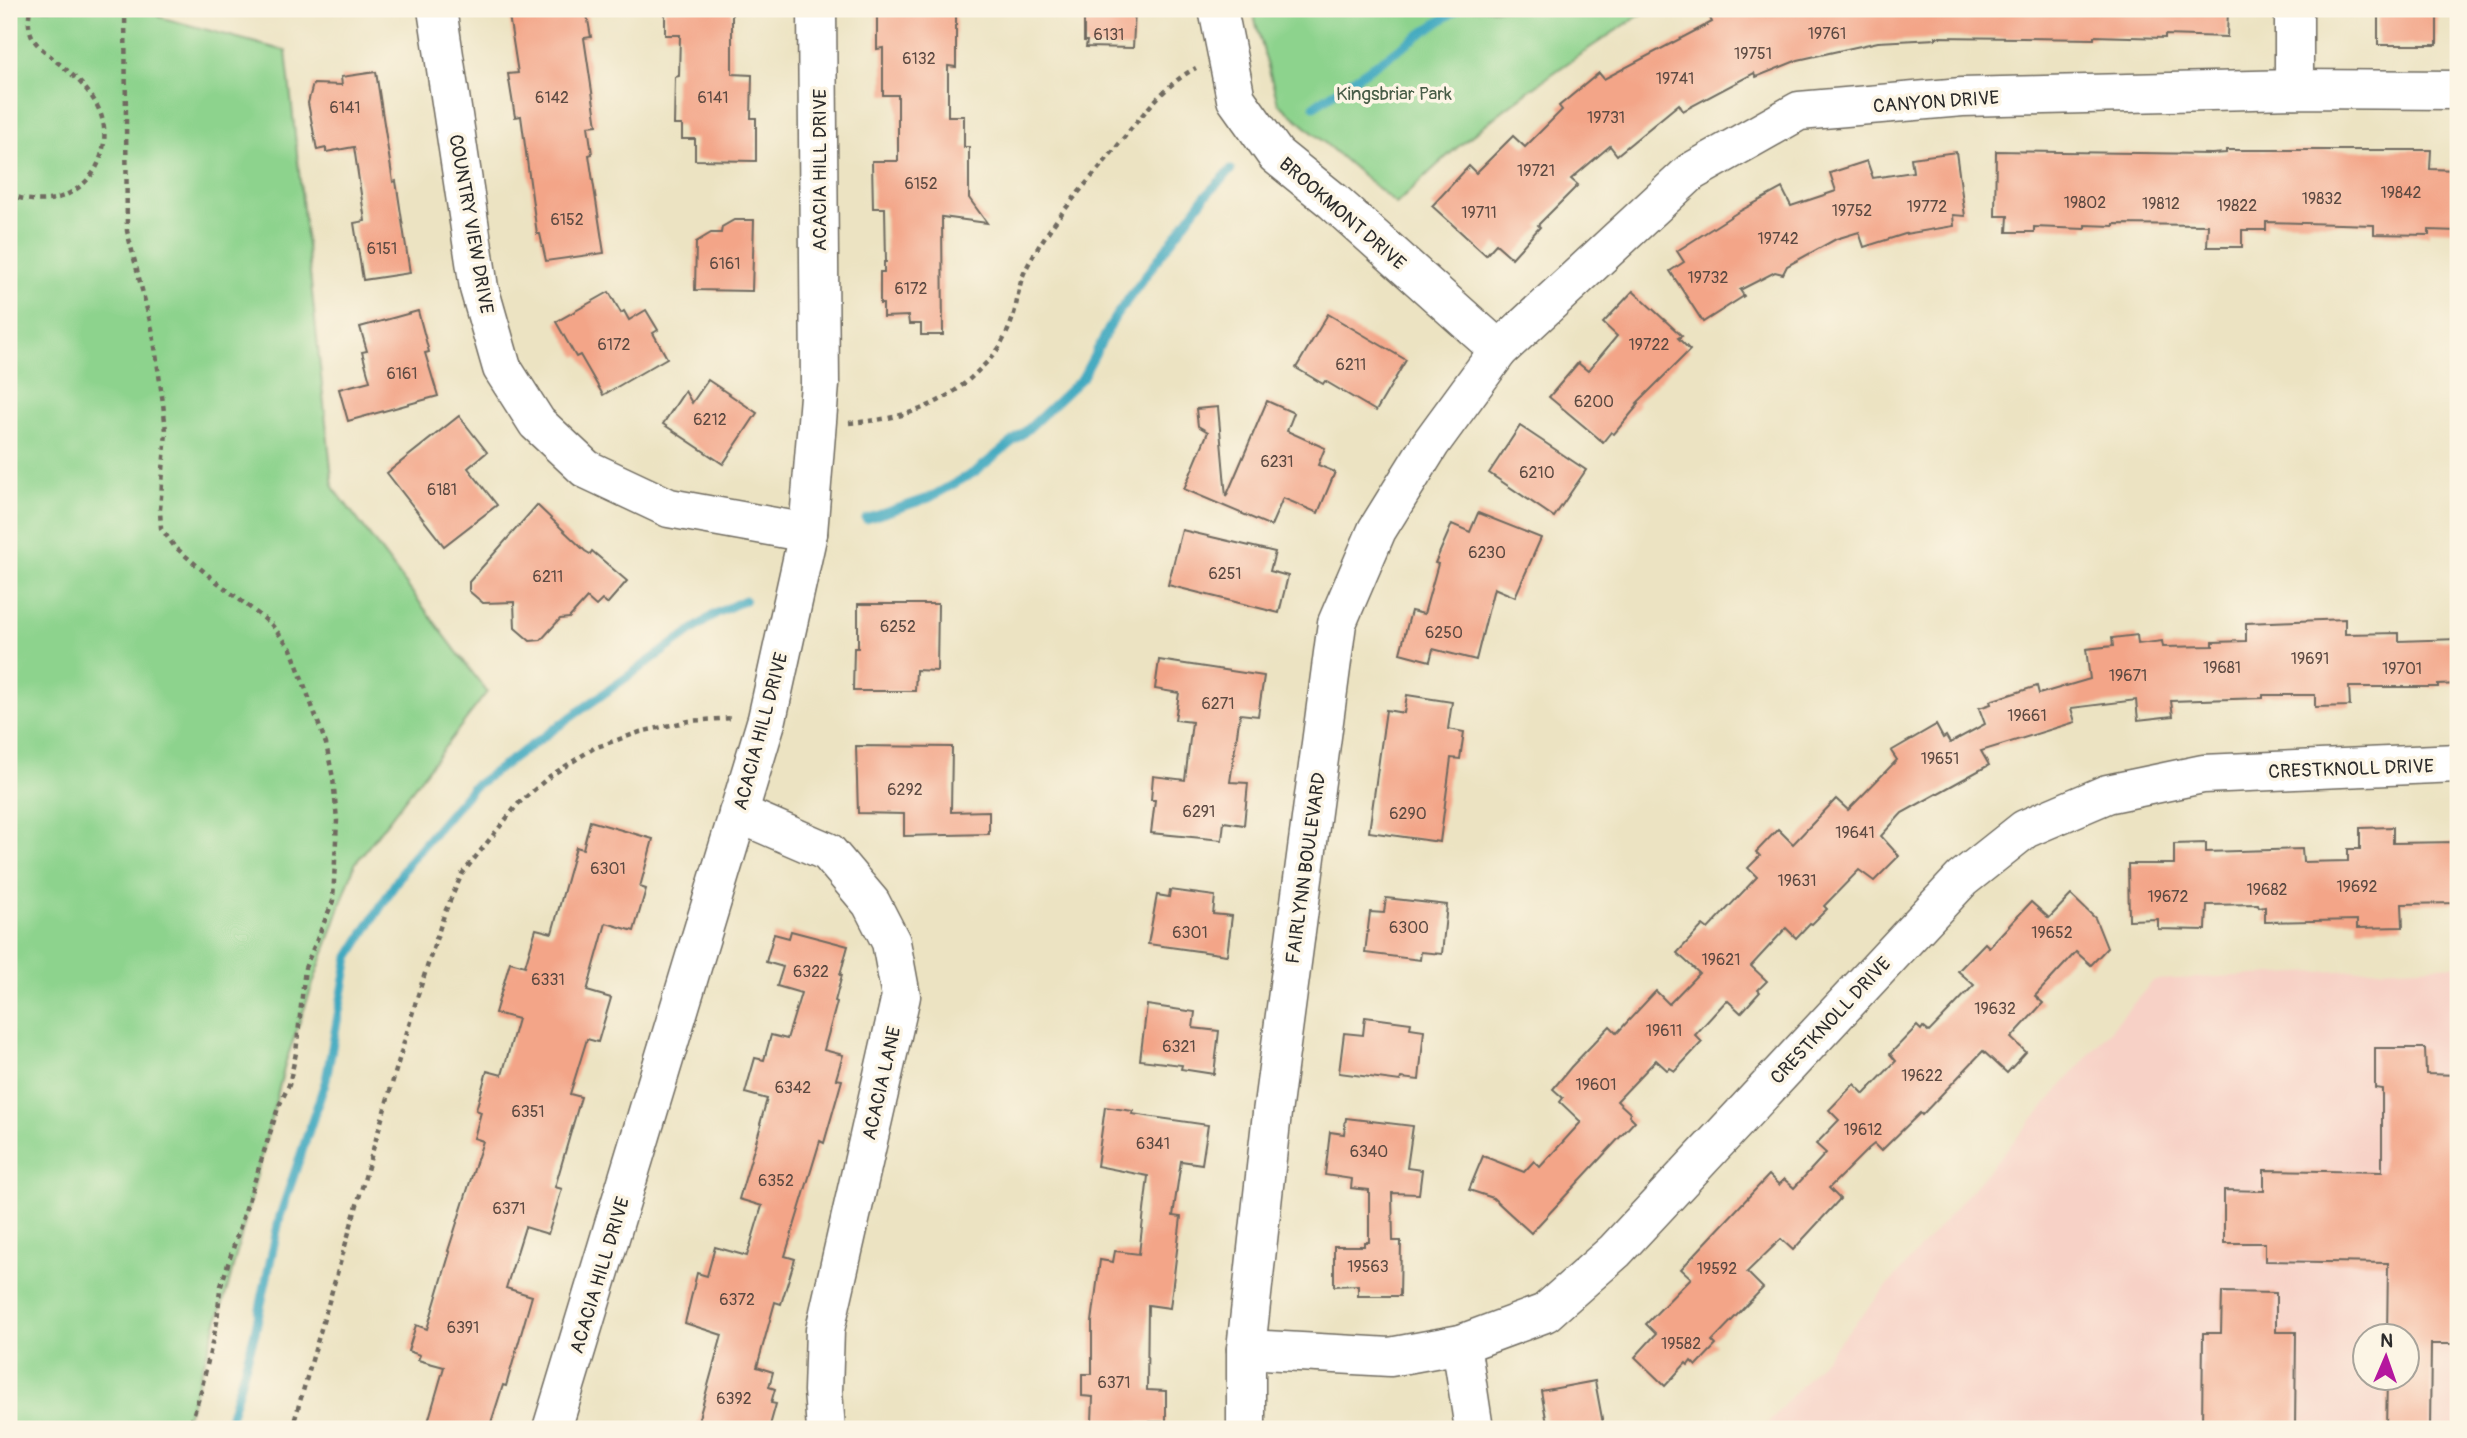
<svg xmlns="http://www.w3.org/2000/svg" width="2467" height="1438" viewBox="0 0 2467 1438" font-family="Pangolin,sans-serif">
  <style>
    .built { fill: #f7d1c6; fill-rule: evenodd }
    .green { fill: #8dd38d; stroke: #5c7f5c; stroke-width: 2 }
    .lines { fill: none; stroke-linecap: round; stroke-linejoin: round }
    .stream { stroke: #40a9c0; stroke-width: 9 }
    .building { fill: #f3a588 }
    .minor-casing { stroke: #6f6b60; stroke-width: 41 }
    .path { stroke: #6f6b60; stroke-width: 4.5; stroke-dasharray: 5 5; stroke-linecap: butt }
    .minor { stroke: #fff; stroke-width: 38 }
    .labels { text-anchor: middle; stroke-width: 7; stroke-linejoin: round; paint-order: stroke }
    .number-label { font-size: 16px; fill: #5d4a42 }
    .park-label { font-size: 19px; fill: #485d48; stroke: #fcf5e5 }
    .street-label { font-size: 19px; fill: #2b2b2b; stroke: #fcf5e5 }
  </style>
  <rect width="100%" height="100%" fill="#fcf5e5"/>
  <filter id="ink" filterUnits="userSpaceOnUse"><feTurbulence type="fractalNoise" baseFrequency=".0143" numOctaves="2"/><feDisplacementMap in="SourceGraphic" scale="14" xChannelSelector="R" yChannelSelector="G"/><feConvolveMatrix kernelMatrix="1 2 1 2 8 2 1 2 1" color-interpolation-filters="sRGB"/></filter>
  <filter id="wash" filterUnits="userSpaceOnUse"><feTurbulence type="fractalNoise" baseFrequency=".00686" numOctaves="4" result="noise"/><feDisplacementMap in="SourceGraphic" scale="28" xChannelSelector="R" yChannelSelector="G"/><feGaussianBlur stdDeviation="1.57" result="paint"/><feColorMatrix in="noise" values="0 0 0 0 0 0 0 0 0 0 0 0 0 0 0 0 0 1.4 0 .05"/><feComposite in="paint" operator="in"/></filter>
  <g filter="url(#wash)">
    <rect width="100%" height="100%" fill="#ece3c2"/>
    <path class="built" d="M2458 965V1429H1763L2154 980ZM2366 1336H2408V1378H2366Z"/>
    <g class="green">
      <polygon points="9,9 156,9 159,17 286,51 333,487 487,692 355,864 286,1061 228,1287 183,1429 9,1429"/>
      <path d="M1252 9H1650C1584 50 1519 95 1459 146 1437 164 1417 185 1396 204L1278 103Z"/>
    </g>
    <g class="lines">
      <g class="stream">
        <polyline points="1314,106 1458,9"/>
        <polyline points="866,519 929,498 975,472 1028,429 1082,378 1115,317 1205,196 1231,170"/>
        <polyline points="227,1429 255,1332 280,1216 326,1080 349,957 408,863 472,788 715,614 745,600"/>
      </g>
    </g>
    <g id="blocks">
      <g class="building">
        <polygon points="508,9 586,9 591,37 584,38 597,125 588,126 592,154 589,155 604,253 546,261 540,234 537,234 521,116 515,117 508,74 518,73"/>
        <polygon points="665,9 732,9 732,74 752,75 751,118 756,118 756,161 695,160 695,139 682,139 682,125 674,125 675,77 679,76 680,35 665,35"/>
        <polygon points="877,9 956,12 956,67 948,66 948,116 964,116 964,147 969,147 969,198 987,223 942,217 943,335 921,335 921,324 909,324 908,316 883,317 883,304 880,304 880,272 884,272 884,262 886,262 885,208 873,208 872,161 898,161 898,95 883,95 883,48 877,49"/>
        <polygon points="1084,9 1135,9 1133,48 1086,47 1087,41 1084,41"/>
        <polygon points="1733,9 2228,9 2227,37 2165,35 2165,38 2094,36 2094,39 1936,37 1936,39 1878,42 1798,60 1756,77 1754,73 1683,111 1679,104 1617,155 1610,146 1571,179 1578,185 1538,225 1540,227 1512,258 1496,244 1486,255 1432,206 1469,166 1476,173 1513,136 1525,147 1562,110 1559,106 1599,73 1604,79 1712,22 1710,18"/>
        <rect x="2378" y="9" width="59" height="36"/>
        <polygon points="376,72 393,182 396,181 410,273 363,280 354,223 365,221 354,147 326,152 326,148 317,150 308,103 313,84 342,85 341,77"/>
        <polygon points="2226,150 2431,150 2430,169 2458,170 2458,231 2429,230 2429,235 2374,234 2374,225 2266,222 2266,230 2242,230 2242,247 2207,247 2208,225 2114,224 2114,226 2085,225 2085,229 2034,227 2034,232 2007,232 2008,216 1995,216 1996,151 2212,154 2226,153"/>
        <polygon points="1956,152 1965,216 1953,215 1954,226 1905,234 1864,247 1859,232 1836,239 1787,266 1783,274 1775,272 1740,290 1744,296 1703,322 1670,271 1684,262 1677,251 1738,212 1782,188 1791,206 1836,191 1830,173 1867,161 1873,178 1913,172 1911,158"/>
        <polygon points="734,220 754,220 752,291 695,290 696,242 711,233 721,233 722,227"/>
        <polygon points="1633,291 1682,336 1678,338 1690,350 1637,403 1639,404 1614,434 1611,432 1603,442 1549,397 1578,363 1588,371 1617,336 1603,323"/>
        <polygon points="609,292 621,313 624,311 629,320 646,310 658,330 653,333 667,358 603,395 580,355 576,357 556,322"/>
        <polygon points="418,311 429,352 425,353 438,396 348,421 339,389 370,381 362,352 367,351 360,327"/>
        <polygon points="1328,314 1406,360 1376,411 1325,381 1323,384 1296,368"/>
        <polygon points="708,380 757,413 723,464 663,424 685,391 692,403"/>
        <polygon points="1267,401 1294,413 1287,431 1325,448 1318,465 1335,472 1318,513 1283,498 1271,526 1184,489 1208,432 1198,426 1196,409 1218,407 1226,497"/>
        <polygon points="459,416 487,452 468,468 497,505 444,546 387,473"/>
        <polygon points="1520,426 1586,470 1554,517 1489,473"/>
        <polygon points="537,505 585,551 590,554 592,551 627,581 607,604 602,600 596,606 587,598 569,618 560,619 541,640 530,641 515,628 514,602 483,603 469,591 469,582"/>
        <polygon points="1478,513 1541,538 1515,597 1494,588 1476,660 1433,649 1430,661 1400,653 1411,611 1424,614 1438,564 1435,563 1452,524 1470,532"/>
        <polygon points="1182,530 1275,552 1270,571 1288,576 1279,613 1168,585"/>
        <polygon points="858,604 938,604 937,671 916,670 915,691 853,691 854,648 858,648"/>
        <polygon points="2345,619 2345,634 2399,633 2399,641 2458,639 2458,684 2438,685 2438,687 2349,687 2350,706 2315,707 2315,695 2263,695 2263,698 2171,701 2173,716 2138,720 2136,700 2071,708 2075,722 1981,751 1989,765 1902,813 1881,836 1899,856 1874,881 1859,870 1824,906 1827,909 1812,924 1810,923 1796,938 1786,928 1751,966 1767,981 1758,990 1760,992 1741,1013 1727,1000 1695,1035 1702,1042 1675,1071 1670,1068 1667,1070 1656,1060 1617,1101 1630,1113 1629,1115 1635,1121 1531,1233 1493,1198 1469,1190 1483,1156 1524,1172 1534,1161 1540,1167 1581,1122 1560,1102 1563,1098 1553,1089 1571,1067 1610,1026 1617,1033 1656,991 1669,1004 1699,973 1677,953 1703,925 1708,929 1757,877 1748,868 1760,856 1756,852 1778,829 1793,844 1836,799 1848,810 1897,760 1891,751 1936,725 1943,738 1946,736 1950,743 1985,724 1979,708 1991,704 1990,701 2037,686 2039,694 2090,679 2086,649 2113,646 2112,638 2137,635 2138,644 2162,641 2163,647 2213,646 2213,642 2246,641 2246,623"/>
        <polygon points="1159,660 1264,676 1258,716 1240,714 1230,782 1248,783 1244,825 1224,822 1222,840 1151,833 1155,800 1151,800 1153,776 1185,780 1192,722 1175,720 1179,693 1155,689"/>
        <polygon points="1407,695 1452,702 1448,729 1464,732 1460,759 1451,758 1440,842 1369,832 1386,710 1404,713"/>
        <polygon points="856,746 952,747 951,812 989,811 989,834 904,836 904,814 858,813"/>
        <polygon points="590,821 653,839 640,887 646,889 634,931 606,923 587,991 611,998 598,1042 587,1039 570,1094 581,1097 555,1187 562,1189 548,1234 525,1227 506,1288 532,1296 506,1386 503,1385 489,1429 426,1429 444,1367 418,1360 420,1355 408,1351 416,1325 427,1329 450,1252 448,1251 483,1141 474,1138 481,1112 476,1110 487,1071 502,1075 518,1019 495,1013 510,962 525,966 536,929 552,933 576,847 583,849"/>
        <polygon points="2393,827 2393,843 2458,842 2458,903 2402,904 2403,927 2357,928 2357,920 2265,922 2265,906 2259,907 2258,904 2207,905 2206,930 2158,929 2158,919 2129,920 2128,864 2174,864 2174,844 2206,843 2206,852 2302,849 2303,862 2348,861 2348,849 2360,849 2360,828"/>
        <polygon points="1170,890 1215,896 1213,914 1232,916 1227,955 1148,944 1157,895 1169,897"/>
        <polygon points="2071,895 2095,918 2107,948 2091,965 2076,952 2035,996 2043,1003 2011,1038 2026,1052 2007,1073 1983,1051 1922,1115 1920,1113 1881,1151 1874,1144 1868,1149 1829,1188 1840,1199 1793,1250 1781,1239 1747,1272 1763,1288 1712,1341 1716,1345 1696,1366 1691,1361 1688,1365 1686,1363 1665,1386 1635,1357 1656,1334 1646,1324 1691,1278 1681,1269 1769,1175 1779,1185 1784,1179 1794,1188 1826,1153 1816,1144 1839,1120 1829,1110 1854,1084 1864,1094 1896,1061 1890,1054 1917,1026 1921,1030 1923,1027 1929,1032 1974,985 1958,971 1985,943 1989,947 2031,902 2049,918"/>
        <polygon points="1386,898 1447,905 1442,954 1421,952 1420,960 1365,953 1370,912 1384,913"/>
        <polygon points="791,931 848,946 840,975 842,975 835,1001 837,1002 824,1050 843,1055 836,1079 842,1080 824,1143 820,1141 785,1256 795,1259 781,1304 775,1302 757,1367 773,1372 769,1387 775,1389 771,1403 776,1404 769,1429 696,1429 722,1335 685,1323 697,1273 707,1276 715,1247 747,1256 762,1206 739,1199 761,1125 760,1124 767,1099 745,1093 755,1058 764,1060 771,1035 787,1039 801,993 777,986 783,967 766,962 774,934 789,938"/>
        <polygon points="1147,1005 1195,1012 1193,1028 1219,1031 1214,1074 1181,1069 1182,1065 1140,1060"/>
        <polygon points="1365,1017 1411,1023 1410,1028 1424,1030 1419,1080 1401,1078 1400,1081 1339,1073 1344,1033 1363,1035"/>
        <polygon points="2375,1048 2425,1048 2426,1074 2458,1075 2458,1344 2431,1344 2430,1429 2386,1429 2387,1378 2407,1378 2407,1336 2387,1336 2388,1263 2265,1261 2265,1243 2224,1243 2224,1190 2264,1191 2264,1170 2382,1172 2382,1089 2375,1088"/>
        <polygon points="1105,1107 1133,1111 1132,1114 1208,1125 1202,1164 1181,1161 1173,1216 1181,1217 1170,1308 1148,1305 1147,1390 1166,1391 1166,1422 1092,1422 1093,1397 1082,1396 1082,1374 1092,1374 1092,1322 1100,1260 1113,1262 1115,1251 1139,1254 1148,1176 1097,1166"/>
        <polygon points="1346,1118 1413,1126 1407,1168 1422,1170 1419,1194 1392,1193 1393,1241 1401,1241 1400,1296 1358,1296 1358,1285 1334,1286 1334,1246 1364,1246 1364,1242 1369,1242 1369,1190 1351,1188 1352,1179 1325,1175 1330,1132 1344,1134"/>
        <polygon points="2222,1292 2276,1293 2276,1332 2296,1332 2295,1429 2202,1429 2203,1333 2221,1333"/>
        <polygon points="1595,1381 1604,1429 1548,1429 1541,1391"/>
      </g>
    </g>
  </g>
  <g filter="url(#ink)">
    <use href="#blocks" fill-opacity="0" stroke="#6f6b60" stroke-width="2"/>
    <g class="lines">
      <defs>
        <g id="minor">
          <polyline points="437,9 479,288 502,368 537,423 586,469 669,508 808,533"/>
          <polyline points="1218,9 1236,99 1276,155 1333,201 1499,350"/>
          <polyline points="2294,89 2294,9"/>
          <polyline points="738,813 828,852 871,903 891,942 901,996 825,1330 823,1391 826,1429"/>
          <polyline points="1461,1344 1474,1429"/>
          <polyline points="1246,1349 1390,1357 1461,1344 1545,1313 1615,1251 1962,879 2025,829 2107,794 2203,774 2458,763"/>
          <polyline points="552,1429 767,719 808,533 820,384 817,9"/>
          <polyline points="1246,1429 1246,1349 1272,1113 1337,623 1377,530 1431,443 1499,350 1691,172 1799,111 1962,97 2294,89 2458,90"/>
        </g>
      </defs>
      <use href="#minor" class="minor-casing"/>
      <g class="path">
        <polyline points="125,9 127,231 153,333 163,403 166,431 160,510 161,528 174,546 208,575 271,624 291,649 326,744 333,778 337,820 333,901 305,968 296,1053 289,1085 278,1108 220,1289 217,1322 201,1391 189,1429"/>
        <path d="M9 194C24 201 45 203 61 197 80 190 95 176 101 156 114 115 88 86 57 62 50 55 39 48 34 40 28 30 28 20 30 9"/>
        <path d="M849 423C901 419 942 408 979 370 986 363 995 355 1000 346 1005 337 1010 327 1013 317 1018 302 1018 285 1025 271 1046 228 1080 191 1110 155 1135 125 1161 86 1196 68"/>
        <polyline points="292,1429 416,1001 445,912 462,874 518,804 550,776 594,748 640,732 689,721 734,718"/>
      </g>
      <use href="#minor" class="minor"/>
    </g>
  </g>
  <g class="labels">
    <g class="number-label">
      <text x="1827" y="39">19761</text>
      <text x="1109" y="40">6131</text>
      <text x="1753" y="59">19751</text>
      <text x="919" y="64">6132</text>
      <text x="1675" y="84">19741</text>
      <text x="552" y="103">6142</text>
      <text x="713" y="103">6141</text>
      <text x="345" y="113">6141</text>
      <text x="1606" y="123">19731</text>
      <text x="1536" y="176">19721</text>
      <text x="921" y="189">6152</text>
      <text x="2401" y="198">19842</text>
      <text x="2322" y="204">19832</text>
      <text x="2085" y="208">19802</text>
      <text x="2161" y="209">19812</text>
      <text x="2237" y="211">19822</text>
      <text x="1927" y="212">19772</text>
      <text x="1852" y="216">19752</text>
      <text x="1479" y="218">19711</text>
      <text x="567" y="225">6152</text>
      <text x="1778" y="244">19742</text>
      <text x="382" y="254">6151</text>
      <text x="725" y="269">6161</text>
      <text x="1708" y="283">19732</text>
      <text x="911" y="294">6172</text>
      <text x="614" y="350">6172</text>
      <text x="1649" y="350">19722</text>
      <text x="1351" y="370">6211</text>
      <text x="402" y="379">6161</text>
      <text x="1594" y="407">6200</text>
      <text x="710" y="425">6212</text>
      <text x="1277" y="467">6231</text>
      <text x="1537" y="478">6210</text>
      <text x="442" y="495">6181</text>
      <text x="1487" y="558">6230</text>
      <text x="1225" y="579">6251</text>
      <text x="548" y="582">6211</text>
      <text x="898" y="632">6252</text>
      <text x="1444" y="638">6250</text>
      <text x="2310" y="664">19691</text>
      <text x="2222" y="673">19681</text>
      <text x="2402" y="674">19701</text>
      <text x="2128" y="681">19671</text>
      <text x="1218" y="709">6271</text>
      <text x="2027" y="721">19661</text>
      <text x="1940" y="764">19651</text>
      <text x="905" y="795">6292</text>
      <text x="1199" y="817">6291</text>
      <text x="1408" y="819">6290</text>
      <text x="1855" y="838">19641</text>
      <text x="608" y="874">6301</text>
      <text x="1797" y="886">19631</text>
      <text x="2357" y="892">19692</text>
      <text x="2267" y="895">19682</text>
      <text x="2168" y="902">19672</text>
      <text x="1409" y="933">6300</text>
      <text x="1190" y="938">6301</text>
      <text x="2052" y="938">19652</text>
      <text x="1721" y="965">19621</text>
      <text x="811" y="977">6322</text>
      <text x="548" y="985">6331</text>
      <text x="1995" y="1014">19632</text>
      <text x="1664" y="1036">19611</text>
      <text x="1179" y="1052">6321</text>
      <text x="1922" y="1081">19622</text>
      <text x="1596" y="1090">19601</text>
      <text x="793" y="1093">6342</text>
      <text x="528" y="1117">6351</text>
      <text x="1863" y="1135">19612</text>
      <text x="1153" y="1149">6341</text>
      <text x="1369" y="1157">6340</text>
      <text x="776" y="1186">6352</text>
      <text x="509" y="1214">6371</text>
      <text x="1368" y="1272">19563</text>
      <text x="1717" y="1274">19592</text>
      <text x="737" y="1305">6372</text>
      <text x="463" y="1333">6391</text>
      <text x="1681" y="1349">19582</text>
      <text x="1114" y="1388">6371</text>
      <text x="734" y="1404">6392</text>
    </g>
    <g class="park-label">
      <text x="1394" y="100">Kingsbriar Park</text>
    </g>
    <g class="street-label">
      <text transform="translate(1936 101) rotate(-4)" y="7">CANYON DRIVE</text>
      <text transform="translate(819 170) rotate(-90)" y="7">ACACIA HILL DRIVE</text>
      <text transform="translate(1343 213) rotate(41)" y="7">BROOKMONT DRIVE</text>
      <text transform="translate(472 224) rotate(80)" y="7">COUNTRY VIEW DRIVE</text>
      <text transform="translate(760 731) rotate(-75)" y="7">ACACIA HILL DRIVE</text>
      <text transform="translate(2351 768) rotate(-2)" y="7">CRESTKNOLL DRIVE</text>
      <text transform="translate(1305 868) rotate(-82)" y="7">FAIRLYNN BOULEVARD</text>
      <text transform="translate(1830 1020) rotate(-47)" y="7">CRESTKNOLL DRIVE</text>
      <text transform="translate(881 1083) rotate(-77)" y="7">ACACIA LANE</text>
      <text transform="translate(599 1275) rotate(-73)" y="7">ACACIA HILL DRIVE</text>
    </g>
  </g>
  <rect width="2467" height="1438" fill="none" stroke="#fcf5e5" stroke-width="35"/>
  <g transform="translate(2386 1357) rotate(2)"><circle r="33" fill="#fcf5e5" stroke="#a8a49b" stroke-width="2"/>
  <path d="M0-5L12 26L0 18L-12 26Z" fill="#b5179e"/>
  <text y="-10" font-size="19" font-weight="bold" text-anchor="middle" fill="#2b2b2b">N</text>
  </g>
</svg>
